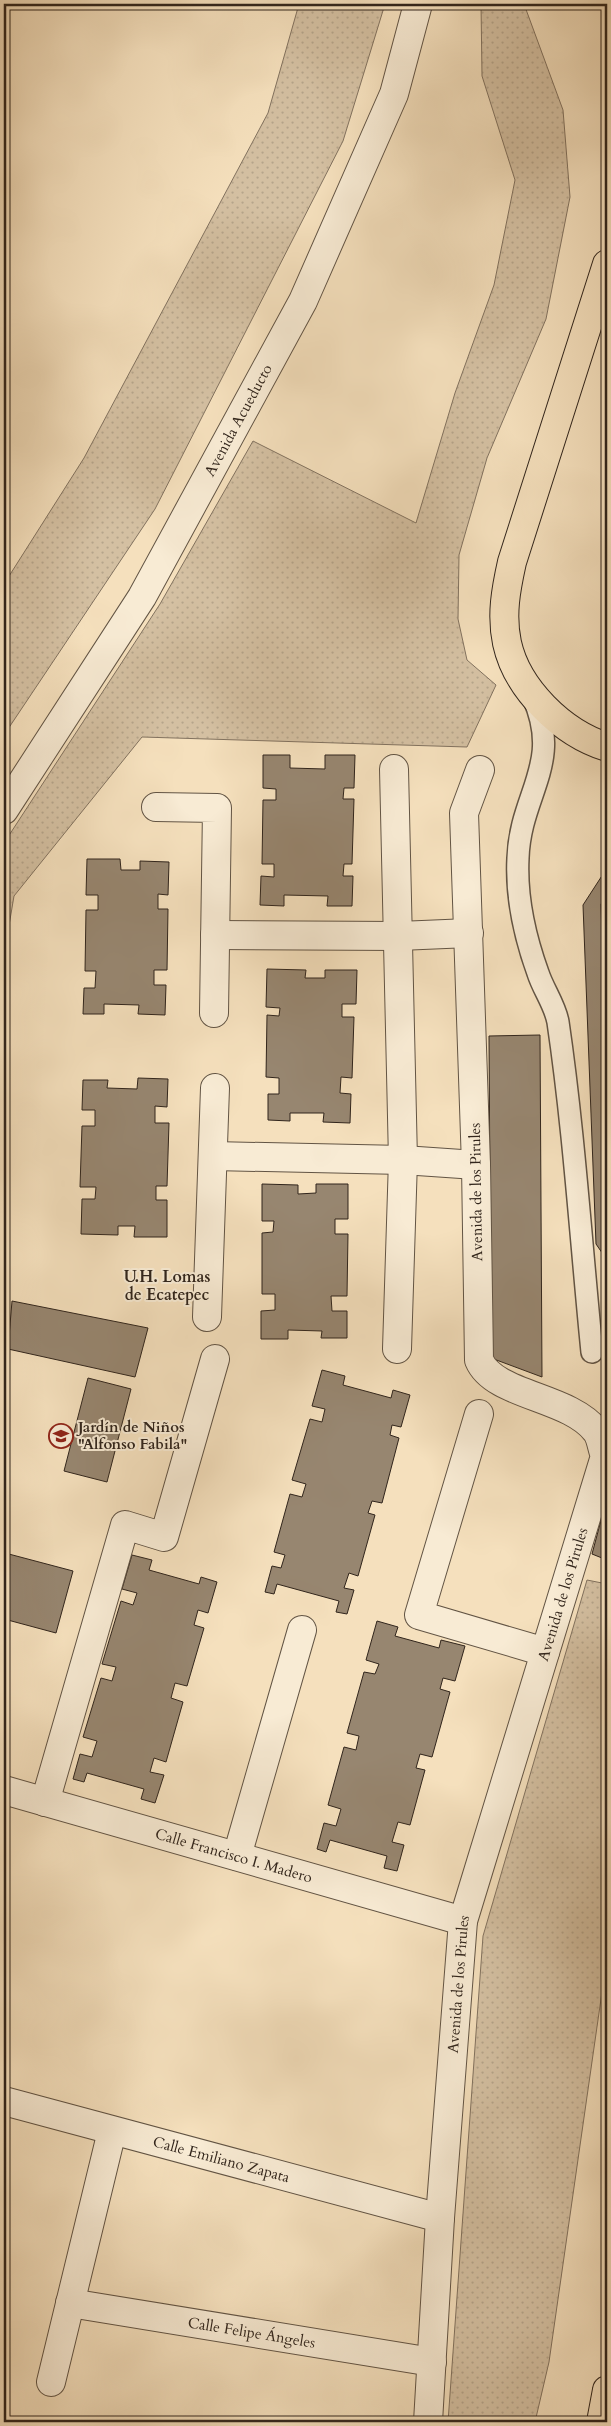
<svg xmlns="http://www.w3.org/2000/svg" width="611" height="2426" viewBox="0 0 611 2426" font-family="Cardo,serif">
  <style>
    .grass { fill: url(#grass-dots); stroke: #82725f }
    .building { fill: #978670; stroke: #31251c }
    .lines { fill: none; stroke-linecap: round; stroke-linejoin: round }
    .service-casing { stroke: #625444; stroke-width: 24 }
    .minor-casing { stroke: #625444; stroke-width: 30 }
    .tertiary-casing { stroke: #625444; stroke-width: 30 }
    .motorway-casing { stroke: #31251c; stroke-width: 30 }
    .service { stroke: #f8ebd4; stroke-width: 21 }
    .minor { stroke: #f8ebd4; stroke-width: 28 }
    .tertiary { stroke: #f8ebd4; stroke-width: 28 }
    .motorway { stroke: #f5e0bd; stroke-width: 28 }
    .labels { text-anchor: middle; stroke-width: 4; stroke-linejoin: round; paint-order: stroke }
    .street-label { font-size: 15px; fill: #31251c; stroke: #f8ebd4 }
    .poi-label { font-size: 15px; font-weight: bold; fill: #31251c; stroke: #f8ebd4; text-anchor: start }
    .neighbourhood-label { font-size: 16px; font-weight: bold; fill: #31251c; stroke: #f8ebd4 }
  </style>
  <defs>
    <pattern id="grass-dots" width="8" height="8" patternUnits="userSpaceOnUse" patternTransform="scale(1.25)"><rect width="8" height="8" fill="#d4c0a2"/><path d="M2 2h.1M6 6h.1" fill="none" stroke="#b6a58b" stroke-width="1.8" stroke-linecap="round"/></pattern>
  </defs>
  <rect width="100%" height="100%" fill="#f5e0bd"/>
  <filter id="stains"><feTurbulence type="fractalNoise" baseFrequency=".004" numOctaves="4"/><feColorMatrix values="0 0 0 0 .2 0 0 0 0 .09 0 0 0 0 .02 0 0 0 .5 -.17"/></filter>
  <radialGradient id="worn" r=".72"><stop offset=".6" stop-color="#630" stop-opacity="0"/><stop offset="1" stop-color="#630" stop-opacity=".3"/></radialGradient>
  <g class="grass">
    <polygon points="299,4 385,4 343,141 155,509 4,735 4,584 84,458 268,113"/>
    <polygon points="481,4 524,4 563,110 570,197 546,319 487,458 459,555 458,619 467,660 496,685 467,747 142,737 14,896 4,955 4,843 160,604 253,441 416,523 455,393 494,285 515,180 482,76"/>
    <polygon points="587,1580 607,1584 607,1957 549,2362 535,2422 448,2422 483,1936"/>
  </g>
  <g class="building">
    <polygon points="263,755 290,755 290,768 325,769 325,755 355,755 354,788 344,788 343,799 354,799 352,864 344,864 343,876 353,876 352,906 327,906 328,896 284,895 284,906 260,905 261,876 274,877 274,864 262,864 263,800 276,800 276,789 263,788"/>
    <polygon points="87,859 120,859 121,870 140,870 140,861 169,862 168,895 158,894 158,909 168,909 167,970 154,970 154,985 166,985 165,1015 138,1014 139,1005 104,1004 104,1014 83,1014 84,988 95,988 96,971 85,971 86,910 98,910 98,895 86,895"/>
    <polygon points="607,868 607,897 601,904 607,1094 607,1260 596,1244 583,905"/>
    <polygon points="267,969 306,970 305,978 325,978 325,970 357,970 356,1004 342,1004 342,1017 354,1017 352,1078 341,1077 340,1093 351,1094 350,1123 323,1122 324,1113 290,1113 290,1121 268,1120 268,1094 279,1094 279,1078 266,1077 267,1015 279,1016 280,1008 266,1007"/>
    <polygon points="540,1035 542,1377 491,1358 489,1036"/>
    <polygon points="138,1078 168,1079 167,1107 155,1106 155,1123 169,1123 167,1186 156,1186 156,1200 167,1200 167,1237 134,1237 135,1226 118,1226 118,1235 81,1234 82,1199 95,1199 96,1187 80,1187 82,1126 95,1126 95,1110 82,1110 83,1080 108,1080 107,1088 137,1089"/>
    <polygon points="262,1184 298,1185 298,1194 316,1193 316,1184 348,1184 348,1219 335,1219 335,1234 348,1234 347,1296 331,1296 332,1311 347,1311 347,1338 321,1338 322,1331 288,1330 288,1339 261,1339 261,1311 275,1310 275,1294 262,1294 262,1233 273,1232 274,1221 262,1221"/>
    <polygon points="12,1301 148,1328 135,1377 8,1349"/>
    <polygon points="322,1370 345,1376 343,1385 391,1398 393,1390 410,1395 401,1427 392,1425 390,1435 399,1438 382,1503 372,1501 368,1513 375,1515 358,1576 349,1573 344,1588 354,1590 347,1614 336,1612 339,1601 277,1584 274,1594 265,1592 272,1566 281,1568 285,1555 274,1552 290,1494 302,1497 306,1484 292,1480 310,1419 322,1422 325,1409 312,1406"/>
    <polygon points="88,1378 131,1389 107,1482 64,1471"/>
    <polygon points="607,1498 607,1560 592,1554"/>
    <polygon points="5,1553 73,1571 56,1633 4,1619"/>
    <polygon points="132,1555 152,1560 149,1570 199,1584 201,1577 217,1582 208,1613 198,1610 194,1625 204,1628 187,1686 175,1683 171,1698 183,1702 166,1762 154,1758 150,1772 164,1775 155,1803 141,1799 144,1789 87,1773 84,1782 73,1779 80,1754 92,1757 97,1741 83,1737 101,1678 112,1681 116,1667 102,1664 121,1601 133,1605 137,1593 122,1589"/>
    <polygon points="377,1621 398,1627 395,1636 439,1648 441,1640 465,1646 455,1681 443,1678 440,1689 450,1692 432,1757 420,1754 416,1768 425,1770 410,1825 398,1822 392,1842 404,1845 397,1871 384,1868 387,1856 330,1840 326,1852 317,1849 324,1823 336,1826 341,1809 328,1805 344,1747 356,1750 359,1736 347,1733 364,1672 375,1674 379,1664 366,1660"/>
  </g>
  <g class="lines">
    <defs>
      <path id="service" d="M533 697C563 764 520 794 518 858 516 896 525 937 538 973 543 989 555 1005 558 1022 574 1131 581 1242 592 1352"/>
      <g id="minor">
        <polyline points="394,769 403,1160 397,1349"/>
        <polyline points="156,807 217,808 214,1013"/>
        <polyline points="215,935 399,936 469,933"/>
        <polyline points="213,1156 403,1160 476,1165"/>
        <polyline points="207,1317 215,1088"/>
        <polyline points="479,1414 419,1615 545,1652"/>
        <path id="s1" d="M4 1790 463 1921"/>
        <polyline points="45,1802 125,1525 164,1537 215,1359"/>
        <polyline points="237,1856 302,1630"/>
        <path id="s2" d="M4 2101 440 2218"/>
        <path id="s3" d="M70 2303 432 2362"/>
        <polyline points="51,2382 112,2131"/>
        <path id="s4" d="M428 2422 440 2218 463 1921 605 1456C602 1449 601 1437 596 1431 569 1396 494 1396 479 1360L476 1165 464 813 480 770"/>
      </g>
      <g id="tertiary">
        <path id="s5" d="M4 810 142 597 303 301 394 94 418 4"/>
      </g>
      <g id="motorway">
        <path d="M607 264 512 562C506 589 501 615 507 643 517 689 562 733 607 747"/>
        <polyline points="601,2422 607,2390"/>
      </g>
    </defs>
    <use href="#service" class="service-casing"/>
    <use href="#minor" class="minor-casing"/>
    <use href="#tertiary" class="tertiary-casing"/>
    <use href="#motorway" class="motorway-casing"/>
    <use href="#service" class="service"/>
    <use href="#minor" class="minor"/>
    <use href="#tertiary" class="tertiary"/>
    <use href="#motorway" class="motorway"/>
  </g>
  <defs>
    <symbol id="school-ring" viewBox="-11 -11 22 22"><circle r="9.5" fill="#f8ebd4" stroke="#8f2418" stroke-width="1.5"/><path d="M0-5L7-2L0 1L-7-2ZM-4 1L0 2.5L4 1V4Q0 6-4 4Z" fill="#8f2418"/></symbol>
  </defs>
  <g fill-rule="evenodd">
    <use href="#school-ring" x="47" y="1422" width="28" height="28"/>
  </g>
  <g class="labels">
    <g class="street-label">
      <text dy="5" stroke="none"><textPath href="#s5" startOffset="455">Avenida Acueducto</textPath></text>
      <text transform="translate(476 1192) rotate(-91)" y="5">Avenida de los Pirules</text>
      <text dy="5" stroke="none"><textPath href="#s4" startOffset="844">Avenida de los Pirules</textPath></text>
      <text dy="5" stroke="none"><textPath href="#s1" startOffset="239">Calle Francisco I. Madero</textPath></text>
      <text dy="5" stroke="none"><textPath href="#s4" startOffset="439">Avenida de los Pirules</textPath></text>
      <text dy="5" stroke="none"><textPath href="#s2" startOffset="225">Calle Emiliano Zapata</textPath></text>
      <text dy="5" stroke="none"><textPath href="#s3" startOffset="184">Calle Felipe Ángeles</textPath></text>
    </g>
    <g class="poi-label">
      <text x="78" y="1432">Jardín de Niños<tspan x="78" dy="17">"Alfonso Fabila"</tspan></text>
    </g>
    <g class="neighbourhood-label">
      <text x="167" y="1282">U.H. Lomas<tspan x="167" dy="18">de Ecatepec</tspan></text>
    </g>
  </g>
  <rect width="611" height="2426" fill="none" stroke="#f5e0bd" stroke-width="20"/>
  <rect x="5" y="5" width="601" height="2416" fill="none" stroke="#31251c" stroke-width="2.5"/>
  <rect x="10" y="10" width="591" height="2406" fill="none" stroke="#31251c"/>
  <rect width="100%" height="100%" filter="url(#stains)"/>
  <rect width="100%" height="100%" fill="url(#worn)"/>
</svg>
